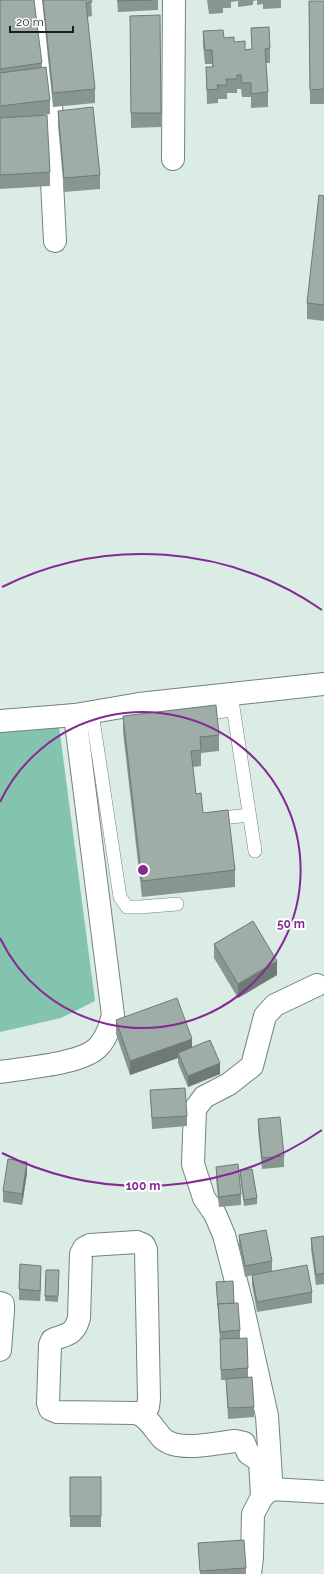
<svg xmlns="http://www.w3.org/2000/svg" width="324" height="1574" viewBox="0 0 324 1574" font-family="Raleway,sans-serif">
  <style>
    .green { fill: #84c3ad }
    .lines { fill: none; stroke-linecap: round; stroke-linejoin: round }
    .service-casing { stroke: #72827c; stroke-width: 14 }
    .minor-casing { stroke: #72827c; stroke-width: 24 }
    .service { stroke: #fff; stroke-width: 13 }
    .minor { stroke: #fff; stroke-width: 22 }
    .wall { fill: #889690 }
    .shaded-wall { fill: #6f7a75 }
    .building { fill: #9eaea7; stroke: #6f7a75 }
    .ring { fill: none; stroke: #842995; stroke-width: 2 }
    .centre { fill: #842995; stroke: #fff; stroke-width: 2 }
    .ring-label { font-size: 12px; text-anchor: middle; font-weight: bold; fill: #842995; stroke: #fff; stroke-width: 4; stroke-linejoin: round; paint-order: stroke }
  </style>
  <rect width="100%" height="100%" fill="#dbece5"/>
  <polygon class="green" points="0,721 59,726 95,1001 61,1018 0,1032"/>
  <g class="lines">
    <defs>
      <g id="service">
        <polyline points="231,694 255,851"/>
        <polyline points="92,713 120,897 127,907 140,907 177,904"/>
        <polyline points="199,714 233,710"/>
        <polyline points="213,819 249,815"/>
      </g>
      <g id="minor">
        <polyline points="37,0 47,65 57,168 52,182 55,241"/>
        <polyline points="173,159 174,0"/>
        <polyline points="0,721 75,715 139,704 324,684"/>
        <path d="M0 1072C24 1068 84 1064 99 1046 107 1037 110 1026 113 1015L75 715"/>
        <polyline points="0,1303 3,1304 3,1311 0,1350"/>
        <path d="M142 1414 148 1407 149 1399 146 1250 144 1245 137 1242 90 1245 84 1248 81 1254 79 1318C74 1336 66 1334 52 1340L50 1345 48 1403 50 1409 57 1412 136 1413C148 1416 154 1429 162 1438 178 1453 215 1443 235 1441L244 1443 248 1453 260 1461 262 1497"/>
        <polyline points="271,1478 267,1416 242,1304 224,1235 215,1214 204,1198 193,1164 195,1109 204,1097 229,1084 252,1066 265,1016 275,1005 317,985"/>
        <polyline points="250,1574 252,1557 253,1514 262,1497 271,1489 324,1492"/>
      </g>
    </defs>
    <use href="#service" class="service-casing"/>
    <use href="#minor" class="minor-casing"/>
    <use href="#service" class="service"/>
    <use href="#minor" class="minor"/>
  </g>
  <g class="wall">
    <polygon points="0,0 42,63 42,68 50,100 50,114 43,115 50,172 50,186 0,189"/>
    <polygon points="42,0 91,0 92,16 87,17 95,89 95,103 53,107"/>
    <polygon points="117,0 158,0 158,10 118,12"/>
    <polygon points="207,0 281,0 281,8 263,9 263,4 257,5 257,0 253,1 253,5 238,7 238,1 231,2 231,8 223,8 223,13 209,14"/>
    <polygon points="309,1 324,1 324,104 310,104"/>
    <polygon points="251,28 270,48 270,63 266,63 268,92 268,107 251,108 251,97 242,97 241,89 237,89 237,93 227,93 227,99 218,99 218,103 207,104 206,67 212,67 212,64 205,64 203,45 203,31 234,42 245,50 252,49"/>
    <polygon points="130,30 161,113 161,127 131,128"/>
    <polygon points="58,111 100,175 100,189 64,192 58,125"/>
    <polygon points="324,196 324,321 307,319 307,303"/>
    <polygon points="123,716 219,735 219,751 201,753 201,766 193,767 196,794 203,813 235,870 235,887 142,897 123,732"/>
    <polygon points="214,944 277,975 238,998 214,958"/>
    <polygon points="116,1020 192,1047 220,1074 188,1087 178,1063 178,1058 130,1075 116,1034"/>
    <polygon points="150,1090 187,1116 187,1126 152,1129"/>
    <polygon points="258,1119 284,1156 284,1167 262,1169 258,1130"/>
    <polygon points="216,1167 241,1194 241,1205 219,1207 216,1178"/>
    <polygon points="240,1170 257,1198 257,1204 244,1206 240,1176"/>
    <polygon points="27,1173 22,1205 3,1202 3,1191"/>
    <polygon points="239,1235 272,1261 272,1271 312,1292 312,1303 257,1312 252,1285 252,1275 245,1277 239,1246"/>
    <polygon points="324,1236 324,1284 316,1285 311,1249 311,1238"/>
    <polygon points="41,1276 40,1301 19,1300 19,1289"/>
    <polygon points="59,1276 58,1302 45,1301 45,1296"/>
    <polygon points="216,1282 234,1303 240,1330 240,1338 248,1368 248,1377 254,1407 254,1417 228,1419 226,1380 221,1380 220,1342"/>
    <rect x="70" y="1477" width="31" height="50"/>
    <polygon points="198,1543 246,1568 246,1574 200,1574"/>
  </g>
  <g class="shaded-wall">
    <polygon points="277,961 277,975 238,998 238,984"/>
    <polygon points="192,1039 192,1053 178,1053 178,1058 130,1075 130,1061"/>
    <polygon points="220,1063 220,1074 188,1087 188,1076"/>
    <polygon points="27,1162 27,1173 22,1205 22,1194"/>
    <polygon points="41,1266 41,1276 40,1301 40,1291"/>
  </g>
  <g class="building">
    <polygon points="0,0 34,0 42,63 0,69"/>
    <polygon points="43,0 91,0 92,2 86,3 95,89 53,93"/>
    <polygon points="118,0 151,0 118,1"/>
    <polygon points="309,1 324,1 324,89 310,90"/>
    <polygon points="160,15 161,113 131,113 130,16"/>
    <polygon points="269,27 270,48 265,49 268,92 251,94 251,83 242,83 241,75 237,75 237,79 226,79 227,85 217,85 218,89 207,90 206,67 213,67 212,50 205,50 203,31 223,30 224,38 234,37 234,42 245,41 245,50 252,49 251,28"/>
    <polygon points="46,67 50,100 0,106 0,73"/>
    <polygon points="93,107 100,175 64,178 58,111"/>
    <polygon points="47,115 50,172 0,175 0,118"/>
    <polygon points="319,195 324,196 324,305 307,303"/>
    <polygon points="216,705 219,735 200,737 201,750 191,751 196,794 201,793 203,813 228,810 235,870 142,881 123,716"/>
    <polygon points="253,921 277,961 238,984 214,944"/>
    <polygon points="177,998 192,1039 130,1061 116,1020"/>
    <polygon points="210,1040 220,1063 188,1076 178,1053"/>
    <polygon points="185,1088 187,1116 152,1118 150,1090"/>
    <polygon points="280,1117 284,1156 262,1158 258,1119"/>
    <polygon points="8,1159 27,1162 22,1194 3,1191"/>
    <polygon points="238,1164 241,1194 219,1197 216,1167"/>
    <polygon points="252,1169 257,1198 244,1200 240,1170"/>
    <polygon points="266,1230 272,1261 245,1266 239,1235"/>
    <polygon points="324,1236 324,1273 316,1275 311,1238"/>
    <polygon points="20,1264 41,1266 40,1291 19,1289"/>
    <polygon points="307,1265 312,1292 257,1302 252,1275"/>
    <polygon points="46,1270 59,1270 58,1296 45,1296"/>
    <polygon points="233,1281 234,1303 218,1304 218,1306 216,1282"/>
    <polygon points="238,1303 240,1330 220,1332 218,1304"/>
    <polygon points="247,1338 248,1368 221,1370 220,1339"/>
    <polygon points="252,1377 254,1407 228,1408 226,1379"/>
    <rect x="70" y="1477" width="31" height="39"/>
    <polygon points="244,1540 246,1568 200,1571 198,1543"/>
  </g>
  <g class="ring">
    <path d="M0 802A158 158 0 1 1 0 938"/>
    <path d="M322 1130A316 316 0 0 1 2 1153M2 587A316 316 0 0 1 322 610"/>
  </g>
  <circle cx="143" cy="870" r="6" class="centre"/>
  <g class="ring-label">
    <text x="291" y="928">50 m</text>
    <text x="143" y="1190">100 m</text>
  </g>
  <path d="M10 26v6h63v-6" fill="none" stroke="#191f1d" stroke-width="2"/>
  <text x="16" y="26" font-size="12" fill="#191f1d" stroke="#ffffff" stroke-width="3" paint-order="stroke">20 m</text>
</svg>
